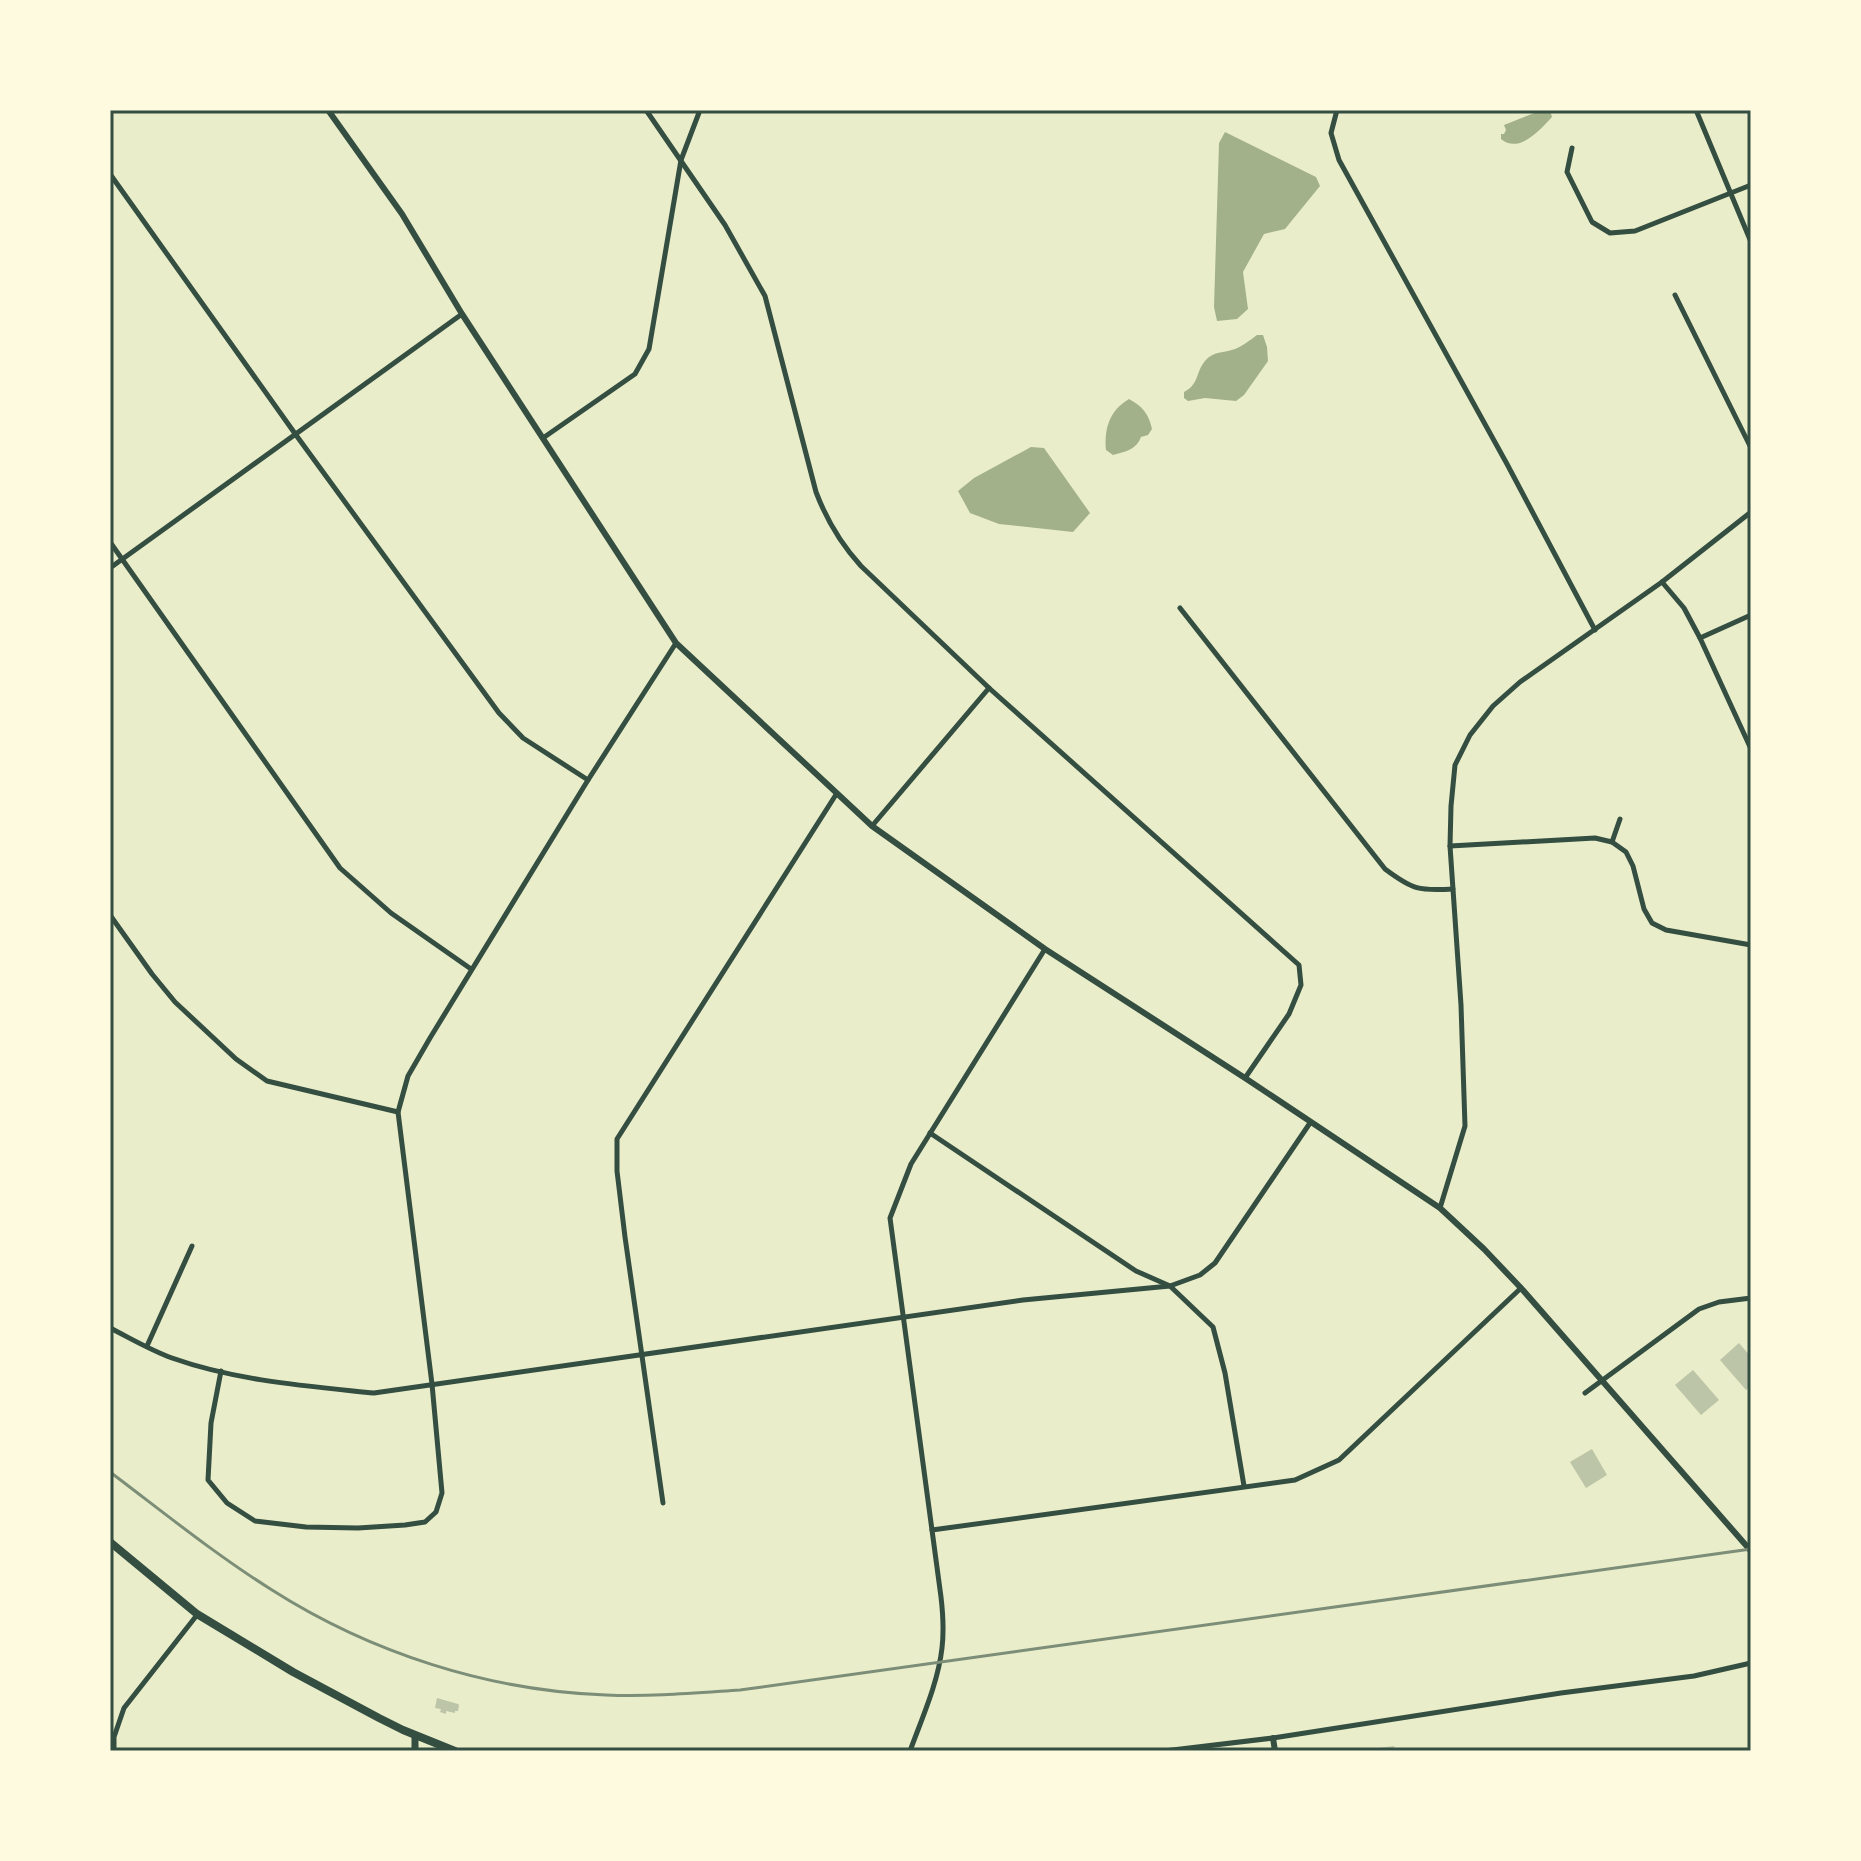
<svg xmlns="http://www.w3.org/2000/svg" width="1861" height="1861" viewBox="0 0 1861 1861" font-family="Mulish,sans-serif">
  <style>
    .water { fill: #a3b18a }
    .building { fill: #bcc5a7 }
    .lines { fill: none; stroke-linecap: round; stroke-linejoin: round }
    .minor { stroke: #344e41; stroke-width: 5 }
    .tertiary { stroke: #344e41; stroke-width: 6 }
    .secondary { stroke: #344e41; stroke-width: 7 }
    .primary { stroke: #344e41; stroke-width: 8 }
    .rail { stroke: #7c8e77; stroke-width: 3 }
    .neatline { fill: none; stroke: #344e41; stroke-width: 3 }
  </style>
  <rect width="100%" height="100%" fill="#e9edc9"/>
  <g class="water">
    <path d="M1542 110H1550L1552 117C1540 130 1519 154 1501 139V134H1504L1506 130 1504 125Z"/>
    <polygon points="1225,132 1316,177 1320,186 1285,229 1264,234 1243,272 1248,309 1237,319 1217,321 1214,307 1219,143"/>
    <path d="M1257 335H1263L1267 347 1268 361 1244 395 1236 401 1205 398 1188 401 1184 398V392C1199 385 1196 371 1205 361 1213 351 1224 353 1235 349 1243 346 1250 340 1257 335Z"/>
    <path d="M1129 399C1142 406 1149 414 1152 429L1148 435 1141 437C1137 449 1125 452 1113 455L1106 450C1104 428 1110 410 1129 399Z"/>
    <polygon points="1031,447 1044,448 1090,513 1073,532 999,524 970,513 958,491 974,478"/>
  </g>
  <g class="building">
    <polygon points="1739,1343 1751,1357 1751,1385 1746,1390 1720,1360"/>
    <polygon points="1693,1370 1719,1400 1701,1415 1675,1385"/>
    <polygon points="1592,1449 1607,1475 1586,1488 1570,1462"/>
    <polygon points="437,1698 458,1704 459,1705 458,1711 455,1711 455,1713 446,1711 446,1714 440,1712 441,1709 435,1708"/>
    <polygon points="1394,1746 1395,1751 1380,1751 1379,1748"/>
  </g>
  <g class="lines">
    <g class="minor">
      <path d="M646 110 725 225 765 296 816 492C827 521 840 543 861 566L989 688 1299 965 1301 985 1289 1014 1245 1078"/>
      <polyline points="1337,110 1331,133 1339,160 1507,464 1595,630"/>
      <polyline points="1696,110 1751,242"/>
      <polyline points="1572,148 1567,172 1592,222 1610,233 1635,231 1751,185"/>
      <polyline points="110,174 296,435 499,713 523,738 588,780"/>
      <polyline points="1675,295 1751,448"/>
      <polyline points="543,438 635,374 649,349 681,160 700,110"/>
      <polyline points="110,542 340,868 391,913 471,969"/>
      <polyline points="110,568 462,314"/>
      <polyline points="1662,582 1684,608 1700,638 1751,749"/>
      <path d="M1180 608 1385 869C1413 890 1419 891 1453 889"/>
      <polyline points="1700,638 1751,615"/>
      <polyline points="872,826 989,688"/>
      <polyline points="1612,842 1620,819"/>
      <polyline points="1450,846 1595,838 1612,842 1626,852 1633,866 1644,909 1652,923 1666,930 1751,945"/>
      <polyline points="110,915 152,974 175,1002 236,1059 267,1081 398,1112"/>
      <polyline points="930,1133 1136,1271 1170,1286 1213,1327 1225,1373 1244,1486"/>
      <polyline points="1440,1208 1465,1126 1461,1005 1450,846 1451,806 1455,765 1470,735 1493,706 1520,682 1662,582 1751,512"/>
      <path d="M110 1328C130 1338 150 1350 172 1358 237 1381 306 1386 374 1393L1023 1300 1170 1286 1200 1275 1215 1263 1310 1123"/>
      <polyline points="147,1346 192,1246"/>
      <polyline points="221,1371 211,1423 208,1480 227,1503 255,1521 306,1527 358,1528 405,1525 425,1522 436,1512 442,1493 432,1384 398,1112 408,1076 430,1038 588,780 676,643"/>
      <polyline points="1585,1393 1699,1309 1719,1302 1751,1298"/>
      <polyline points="663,1503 625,1237 617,1171 617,1139 837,793"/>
      <polyline points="932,1530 1295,1480 1339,1460 1521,1288"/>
      <polyline points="114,1751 114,1737 124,1708 197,1615"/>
      <path d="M910 1751C922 1718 938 1683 942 1648 944 1631 943 1614 941 1597L890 1218 911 1164 1045 949"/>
      <polyline points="1164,1751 1273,1738 1561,1693 1694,1676 1751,1663"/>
    </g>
    <g class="tertiary">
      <polyline points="328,110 402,214 462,314 676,643 872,826 1045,949 1245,1078 1440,1208 1484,1249 1521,1288 1751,1551"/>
      <polyline points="1273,1738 1275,1751"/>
    </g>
    <polyline class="secondary" points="415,1751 415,1736"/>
    <polyline class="primary" points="110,1542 197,1614 293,1672 379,1718 403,1730 455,1751"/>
    <path class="rail" d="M110 1472C163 1512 216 1555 272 1590 371 1653 489 1691 606 1695 650 1697 695 1693 740 1690L1751 1549"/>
  </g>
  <rect width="1861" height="1861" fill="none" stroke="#fefae0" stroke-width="224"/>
  <rect x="112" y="112" width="1637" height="1637" class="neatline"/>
</svg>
